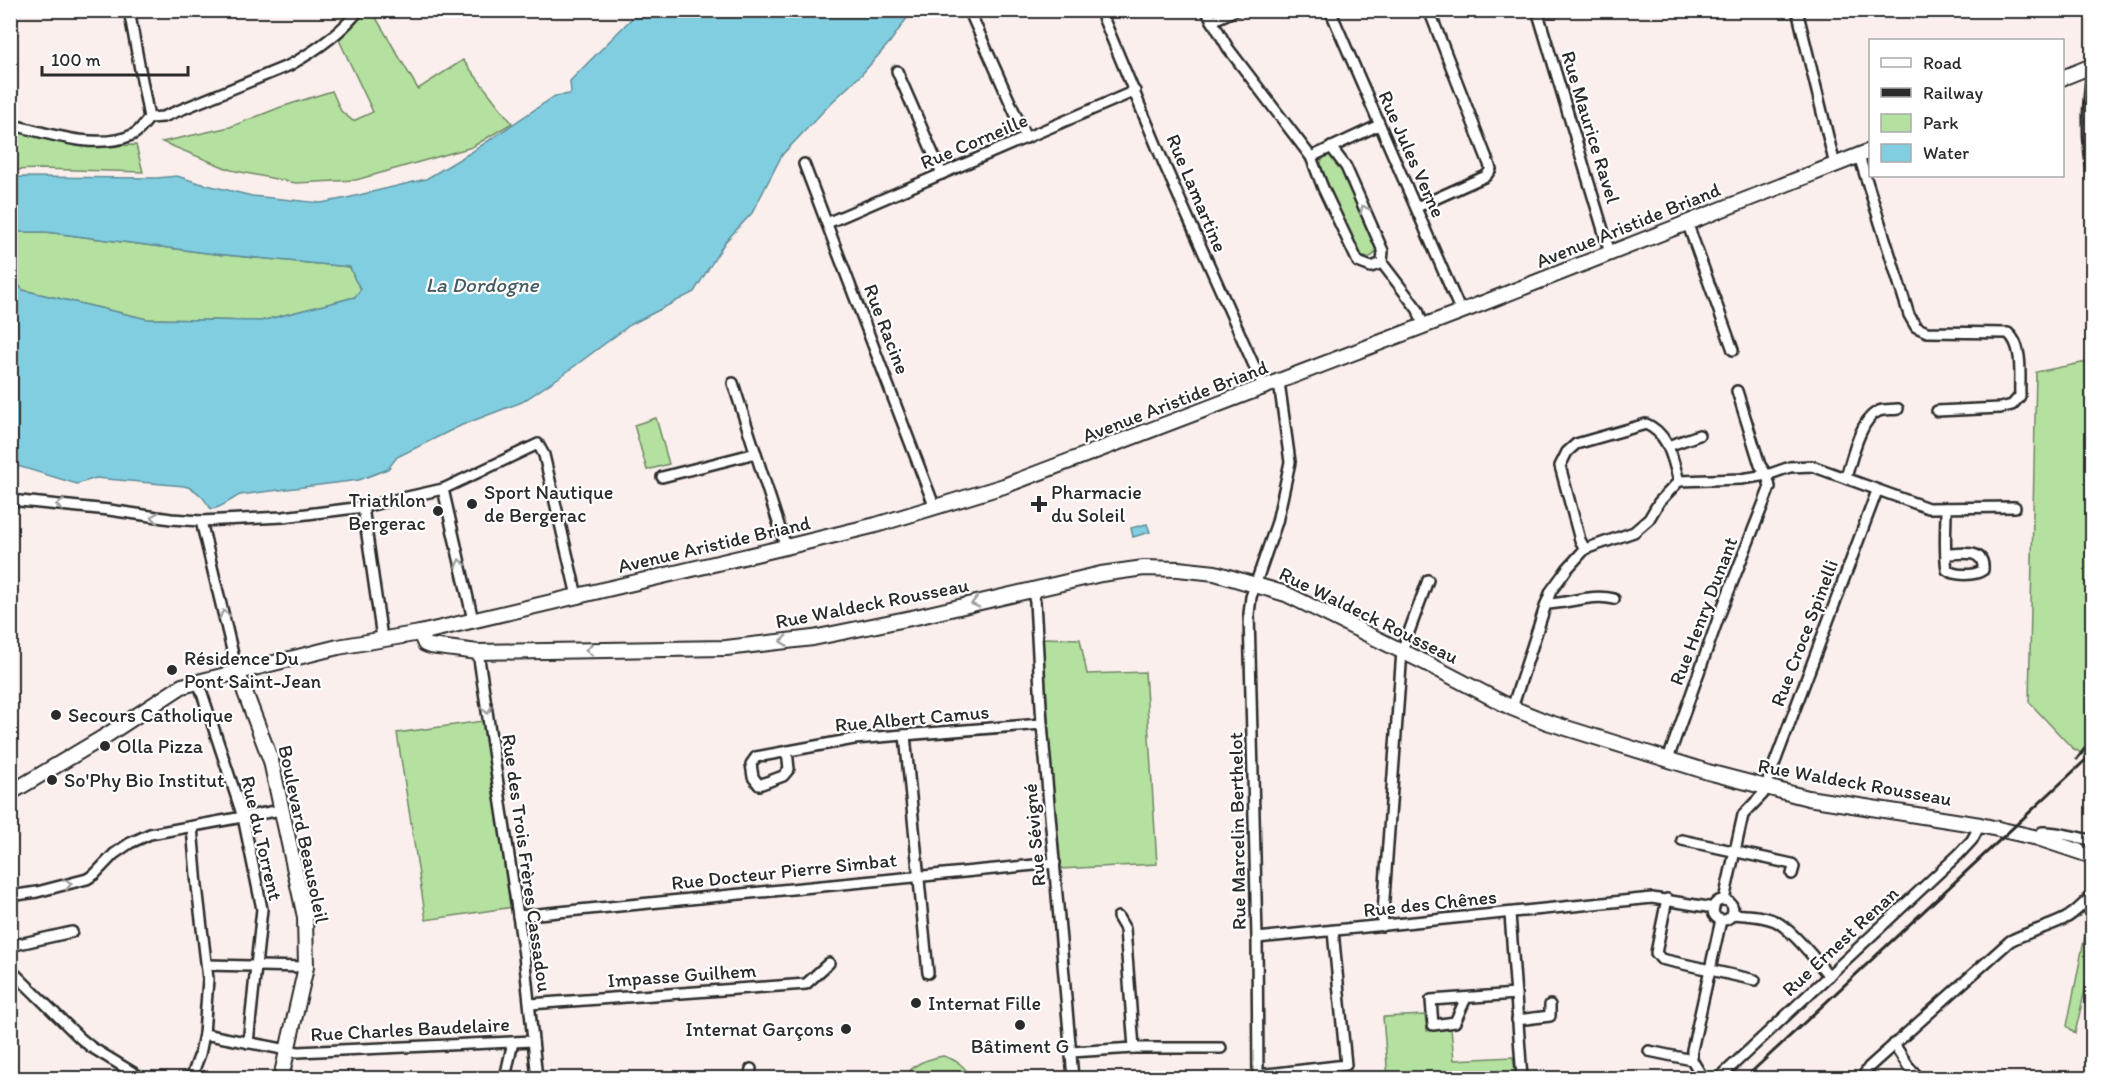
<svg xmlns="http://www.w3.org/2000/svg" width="2103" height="1089" viewBox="0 0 2103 1089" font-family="Itim,sans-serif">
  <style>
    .green { fill: #b4e19f; stroke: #708665; stroke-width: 1.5 }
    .water { fill: #82cee1; stroke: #5f8d98; stroke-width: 1.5 }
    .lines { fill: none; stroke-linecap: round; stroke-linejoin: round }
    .street-casing { stroke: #2b2b2b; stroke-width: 14 }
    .secondary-casing { stroke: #2b2b2b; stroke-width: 18 }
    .street { stroke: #fff; stroke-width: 9 }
    .secondary { stroke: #fff; stroke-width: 14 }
    .rail { stroke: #2b2b2b; stroke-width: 3 }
    .oneway { stroke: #a0a0a0 }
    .poi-dot { fill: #2b2b2b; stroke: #fff; stroke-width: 2 }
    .labels { text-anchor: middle; stroke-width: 4.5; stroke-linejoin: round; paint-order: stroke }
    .street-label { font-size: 20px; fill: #2b2b2b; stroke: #fff }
    .poi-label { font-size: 20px; fill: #2b2b2b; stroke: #fff; text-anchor: start }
    .water-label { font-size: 21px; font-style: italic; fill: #455c62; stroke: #fff }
  </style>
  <rect width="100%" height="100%" fill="#faefec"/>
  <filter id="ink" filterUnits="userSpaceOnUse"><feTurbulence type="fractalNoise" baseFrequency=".0167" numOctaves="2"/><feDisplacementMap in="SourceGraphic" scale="12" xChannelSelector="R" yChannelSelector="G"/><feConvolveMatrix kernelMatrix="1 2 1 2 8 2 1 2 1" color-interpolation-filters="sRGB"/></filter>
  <g filter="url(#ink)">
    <g class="green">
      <polygon points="366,11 372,11 418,89 463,60 512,123 472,147 356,180 296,183 231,170 162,142 230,127 281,107 332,91 341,111 353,121 373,112 339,40"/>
      <path d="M10 128C52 142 93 147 136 145L143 172 40 169 11 170Z"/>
      <path d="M1329 154 1336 157 1377 247C1375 257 1368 260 1360 255L1322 171 1321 162 1324 157Z"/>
      <polygon points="10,232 46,232 215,254 350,267 355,280 361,289 355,297 261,321 147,319 23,290 15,281 11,280"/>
      <polygon points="2092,361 2092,759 2072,748 2029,702 2036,372"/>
      <polygon points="656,418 669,464 647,470 634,425"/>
      <polygon points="1042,638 1080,639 1087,674 1145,672 1157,864 1059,869"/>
      <polygon points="483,721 513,907 426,920 397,733"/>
      <polygon points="2092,909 2092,970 2089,973 2075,1033 2067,1026 2089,915"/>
      <polygon points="1425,1015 1427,1031 1451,1029 1454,1060 1513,1057 1516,1078 1388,1078 1383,1017"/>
      <path d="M943 1056C957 1060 965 1066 971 1078H906C911 1063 929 1059 943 1056Z"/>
    </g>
    <g class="water">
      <path d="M640 10 912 11 890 42 862 74 832 102 782 155 752 213 725 242 694 292 630 325 564 374 522 402 462 425 397 457 388 469 359 480 240 495C231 499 221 509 211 509 204 498 197 489 184 486L96 478 77 484 11 464V280L15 281 23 290 147 319 261 321 355 297 361 289 355 280 350 267 215 254 46 232H11V177L157 178 177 176 199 183 252 196 321 203 347 198 426 179 470 153 555 96 570 94 571 92 570 81Z"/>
      <polygon points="1147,524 1150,532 1133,537 1131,528"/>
    </g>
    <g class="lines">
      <defs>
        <g id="street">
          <polyline points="129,10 149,118"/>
          <polyline points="969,10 1026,138"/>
          <polyline points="1100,10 1165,166 1264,388"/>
          <polyline points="1206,10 1228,48 1311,157 1379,125"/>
          <polyline points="1330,10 1461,312"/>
          <polyline points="1537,10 1610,253"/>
          <polyline points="1797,10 1835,165"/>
          <polyline points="1212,21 1236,10"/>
          <polyline points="897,71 942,174"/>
          <path d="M149 118 163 117 290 65C315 51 341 33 359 10"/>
          <path d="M10 124C46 133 97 151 132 135 139 132 145 123 149 118"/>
          <polyline points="1331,147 1346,167 1383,251 1382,263"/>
          <path d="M1859 156 1909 315 1916 327 1927 332 2008 333C2024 346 2019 377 2020 396L2012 405 2000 408 1937 411"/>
          <polyline points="1311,157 1323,188 1358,262 1371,267 1382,263 1418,310 1423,326"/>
          <polyline points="804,164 935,508"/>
          <polyline points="1417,207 1486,176 1491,169 1429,10"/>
          <polyline points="1687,222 1733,350"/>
          <polyline points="827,223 1135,91"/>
          <polyline points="733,383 786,547"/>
          <polyline points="1668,446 1699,435"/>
          <polyline points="662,477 756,453"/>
          <path d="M1846 477C1852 459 1860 418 1879 411 1885 409 1892 410 1898 409"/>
          <polyline points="443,489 473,620"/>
          <polyline points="10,500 109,510 171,519 201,521 283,517 363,507 443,489 538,444 544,455 577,596"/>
          <polyline points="363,507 382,638"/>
          <path d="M1946 508C1946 528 1944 550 1947 570 1955 576 1975 576 1983 570 1985 548 1962 554 1946 554"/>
          <polyline points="201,521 237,671"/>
          <path d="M1585 549 1580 540 1560 466 1567 452 1576 444 1646 424C1669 434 1672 458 1679 481"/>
          <polyline points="1032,589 1035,602 1042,724 1073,1078"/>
          <path d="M1546 604C1568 604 1592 593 1614 599"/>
          <polyline points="478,652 524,955 537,1078"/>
          <polyline points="198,681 243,817 262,909 248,1043"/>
          <polyline points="1512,708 1546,604 1551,591 1567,569 1585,549 1634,532 1649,519 1659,502 1679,481 1741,479 1767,475 1790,467 1812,466 1928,508 2015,507"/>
          <polyline points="905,735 928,973"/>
          <polyline points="787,751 789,769 783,776 759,785 753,777 751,764 756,757 854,739 1042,724"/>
          <polyline points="1668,759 1718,619 1770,487 1767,475 1760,465 1737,391"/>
          <path d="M2038 838 2042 832C2059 831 2075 838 2092 840"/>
          <polyline points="1682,840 1792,864 1794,867 1792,874"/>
          <polyline points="10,896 37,892 87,879 95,874 114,854 130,843 150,834 281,810"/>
          <polyline points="1667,899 1656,953 1661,959 1755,980"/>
          <circle cx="1723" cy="910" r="10"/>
          <polyline points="1724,900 1743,815 1763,794 1877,491"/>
          <polyline points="1510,914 1522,1078"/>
          <path d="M1733 914C1747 915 1762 915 1775 921 1790 928 1818 962 1829 976"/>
          <polyline points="518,916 1055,863"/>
          <polyline points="1382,926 1402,651 1428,580"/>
          <polyline points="1257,938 1652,898 1714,908"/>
          <polyline points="10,946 72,932"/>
          <polyline points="207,965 306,967"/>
          <polyline points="10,969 80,1038 91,1047 142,1078"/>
          <polyline points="1466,998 1455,1022 1433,1025 1431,1000 1516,994"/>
          <polyline points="530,1004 806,984 829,963"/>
          <polyline points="1517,1020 1550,1016 1550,1005"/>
          <polyline points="204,1034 298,1052 533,1041"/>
          <polyline points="1894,1044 1908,1066 1919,1078"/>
          <polyline points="1134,1048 1221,1048"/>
          <polyline points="1649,1051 1692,1060"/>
          <polyline points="1071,1052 1134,1048 1125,929 1118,917"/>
          <polyline points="1258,1075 1346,1065 1333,931"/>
          <polyline points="191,1078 200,1054 204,1034 208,979 197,886 192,827"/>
          <polyline points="505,1078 513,1042"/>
          <polyline points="749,1078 751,1069"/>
          <polyline points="1258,1078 1257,938 1249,614 1251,597 1277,522 1290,462 1279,382"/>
          <polyline points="1703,1078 1692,1060 1692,1050 1721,920"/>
          <polyline points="1719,1078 1959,854 1972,840 1980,825"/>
          <path d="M1862 1078 1869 1067 2010 941C2027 932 2046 928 2064 919 2073 915 2082 905 2090 898L2092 894"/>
        </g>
        <g id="secondary">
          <polyline points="2062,78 2092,66"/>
          <polyline points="420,633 425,644 430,646 478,652 726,648 813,638 916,617 1101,574 1144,568 1178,569 1215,573 1286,594 1428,664 1512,708 1547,722 1708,772 1808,798 1980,825 2038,838 2092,856"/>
          <polyline points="237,671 271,761 305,917 306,967 281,1078"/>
          <polyline points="10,793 104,737 182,686 338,647 420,633 794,545 876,525 1004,486 1473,307 1870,151"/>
        </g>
      </defs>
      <use href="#street" class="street-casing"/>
      <use href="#secondary" class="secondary-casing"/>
      <use href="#street" class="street"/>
      <use href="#secondary" class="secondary"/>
      <g class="rail">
        <path d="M2091 41C2083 91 2077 142 2092 192"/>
        <polyline points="2077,759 2092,739"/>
        <polyline points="1745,1078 2092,754"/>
      </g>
    </g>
    <defs><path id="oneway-chevron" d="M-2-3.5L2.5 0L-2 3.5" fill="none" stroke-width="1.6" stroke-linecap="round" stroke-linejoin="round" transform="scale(1.5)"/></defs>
    <g class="oneway">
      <use href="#oneway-chevron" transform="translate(1364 209) rotate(-114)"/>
      <use href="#oneway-chevron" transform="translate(60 505) rotate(-174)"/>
      <use href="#oneway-chevron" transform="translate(155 517) rotate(-171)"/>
      <use href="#oneway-chevron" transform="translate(460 563) rotate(-103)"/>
      <use href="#oneway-chevron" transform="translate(975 603) rotate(166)"/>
      <use href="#oneway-chevron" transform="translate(224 614) rotate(-104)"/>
      <use href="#oneway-chevron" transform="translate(784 641) rotate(174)"/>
      <use href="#oneway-chevron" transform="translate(589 650) rotate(179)"/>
      <use href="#oneway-chevron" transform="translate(487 710) rotate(81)"/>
      <use href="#oneway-chevron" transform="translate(68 884) rotate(-15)"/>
    </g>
  </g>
  <g class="poi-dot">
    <circle cx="472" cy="504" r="6"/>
    <path d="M1036 495h6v6h6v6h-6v6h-6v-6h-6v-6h6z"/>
    <circle cx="438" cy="511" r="6"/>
    <circle cx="172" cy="670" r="6"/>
    <circle cx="56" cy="715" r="6"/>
    <circle cx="105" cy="746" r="6"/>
    <circle cx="52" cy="780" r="6"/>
    <circle cx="916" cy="1003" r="6"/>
    <circle cx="1020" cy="1025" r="6"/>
    <circle cx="846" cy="1029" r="6"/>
  </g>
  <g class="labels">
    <g class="street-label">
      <text transform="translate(1591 127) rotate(73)" y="7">Rue Maurice Ravel</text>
      <text transform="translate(974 141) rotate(-23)" y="7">Rue Corneille</text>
      <text transform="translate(1412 154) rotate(66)" y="7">Rue Jules Verne</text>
      <text transform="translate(1197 193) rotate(67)" y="7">Rue Lamartine</text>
      <text transform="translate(1628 225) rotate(-22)" y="7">Avenue Aristide Briand</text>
      <text transform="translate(887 329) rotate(69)" y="7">Rue Racine</text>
      <text transform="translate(1175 401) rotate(-21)" y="7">Avenue Aristide Briand</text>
      <text transform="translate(714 544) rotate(-13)" y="7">Avenue Aristide Briand</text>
      <text transform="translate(872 603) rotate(-11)" y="7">Rue Waldeck Rousseau</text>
      <text transform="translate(1703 611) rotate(-69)" y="7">Rue Henry Dunant</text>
      <text transform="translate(1369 615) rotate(26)" y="7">Rue Waldeck Rousseau</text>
      <text transform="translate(1804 633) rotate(-69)" y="7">Rue Croce Spinelli</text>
      <text transform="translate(912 718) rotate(-5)" y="7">Rue Albert Camus</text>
      <text transform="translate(1855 782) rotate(10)" y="7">Rue Waldeck Rousseau</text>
      <text transform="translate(1237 831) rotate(-91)" y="7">Rue Marcelin Berthelot</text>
      <text transform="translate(304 834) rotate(78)" y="7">Boulevard Beausoleil</text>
      <text transform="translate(1034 835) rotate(-95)" y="7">Rue Sévigné</text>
      <text transform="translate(262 838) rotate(77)" y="7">Rue du Torrent</text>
      <text transform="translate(527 863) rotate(82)" y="7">Rue des Trois Frères Cassadou</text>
      <text transform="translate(784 871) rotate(-6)" y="7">Rue Docteur Pierre Simbat</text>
      <text transform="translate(1430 903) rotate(-6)" y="7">Rue des Chênes</text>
      <text transform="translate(1840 941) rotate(-43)" y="7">Rue Ernest Renan</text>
      <text transform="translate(682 975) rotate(-4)" y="7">Impasse Guilhem</text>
      <text transform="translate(410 1029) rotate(-3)" y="7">Rue Charles Baudelaire</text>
    </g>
    <g class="poi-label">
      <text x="484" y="499">Sport Nautique<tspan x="484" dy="23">de Bergerac</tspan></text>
      <text x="1051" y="499">Pharmacie<tspan x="1051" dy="23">du Soleil</tspan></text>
      <text x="426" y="507" text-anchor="end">Triathlon<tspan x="426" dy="23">Bergerac</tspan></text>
      <text x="184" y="665">Résidence Du<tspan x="184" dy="23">Pont Saint-Jean</tspan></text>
      <text x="68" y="722">Secours Catholique</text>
      <text x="117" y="753">Olla Pizza</text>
      <text x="64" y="787">So'Phy Bio Institut</text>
      <text x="928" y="1010">Internat Fille</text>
      <text x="834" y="1036" text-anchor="end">Internat Garçons</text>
      <text x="1020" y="1053" text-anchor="middle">Bâtiment G</text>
    </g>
    <g class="water-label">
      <text x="482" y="292">La Dordogne</text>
    </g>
  </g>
  <rect width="2103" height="1089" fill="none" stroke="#fff" stroke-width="36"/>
  <rect x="18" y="18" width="2067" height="1053" fill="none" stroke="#2b2b2b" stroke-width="2" filter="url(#ink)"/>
  <rect x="1869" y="39" width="195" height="138" fill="#ffffff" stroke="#aaaaaa" stroke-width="1.5"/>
  <rect x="1881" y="58" width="30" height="9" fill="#ffffff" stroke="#aaaaaa" stroke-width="1.5"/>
  <text x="1923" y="69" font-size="18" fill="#2b2b2b">Road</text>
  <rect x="1881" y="88" width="30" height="9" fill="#2b2b2b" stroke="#aaaaaa" stroke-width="1.5"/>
  <text x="1923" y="99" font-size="18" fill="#2b2b2b">Railway</text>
  <rect x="1881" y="114" width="30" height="18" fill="#b4e19f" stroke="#aaaaaa" stroke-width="1.5"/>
  <text x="1923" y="129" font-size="18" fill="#2b2b2b">Park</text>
  <rect x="1881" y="144" width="30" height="18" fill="#82cee1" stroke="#aaaaaa" stroke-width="1.5"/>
  <text x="1923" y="159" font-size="18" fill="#2b2b2b">Water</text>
  <path d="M42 66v9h146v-9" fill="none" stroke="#2b2b2b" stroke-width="3"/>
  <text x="51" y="66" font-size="18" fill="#2b2b2b" stroke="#ffffff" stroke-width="4.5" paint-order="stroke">100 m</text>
</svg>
